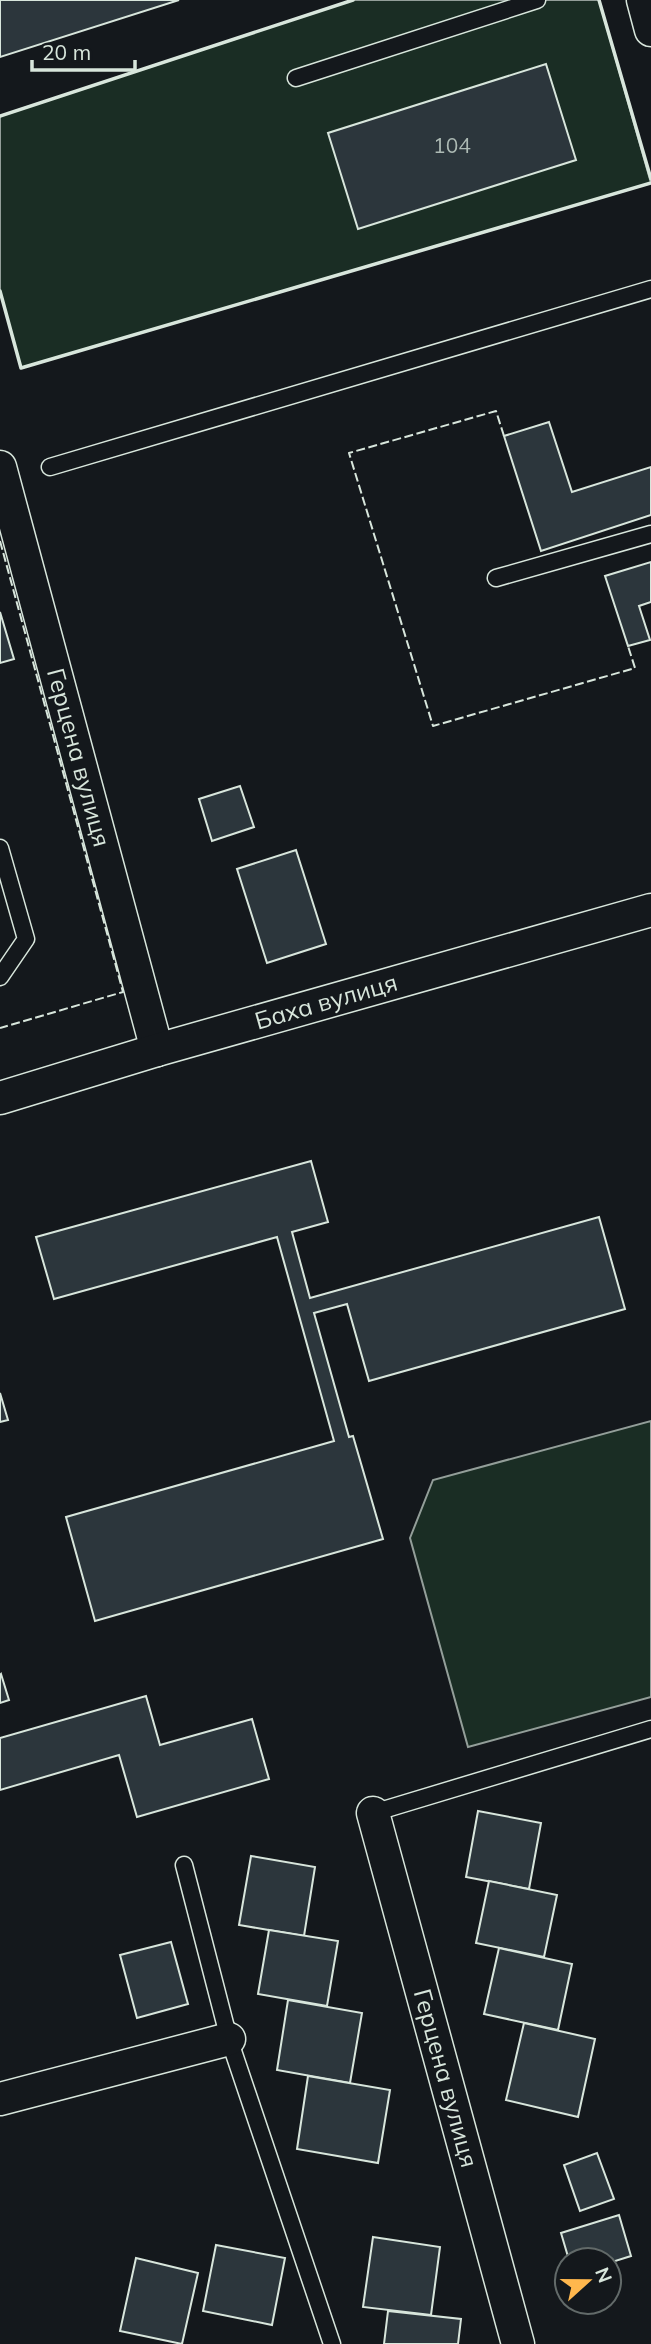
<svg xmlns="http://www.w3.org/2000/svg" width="651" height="2344" viewBox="0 0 651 2344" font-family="Mulish,sans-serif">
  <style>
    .green { fill: #1a2d24; stroke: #939e99; stroke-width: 2 }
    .building { fill: #2c363c; stroke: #d8e6dc; stroke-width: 2 }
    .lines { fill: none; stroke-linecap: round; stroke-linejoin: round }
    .service-casing { stroke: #d8e6dc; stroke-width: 19 }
    .minor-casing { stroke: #d8e6dc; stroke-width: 35 }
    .service { stroke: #14181c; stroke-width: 16 }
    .minor { stroke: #14181c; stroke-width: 32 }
    .fence { stroke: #d8e6dc; stroke-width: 2; stroke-dasharray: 9 3.5; stroke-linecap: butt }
    .wall { stroke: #d8e6dc; stroke-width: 3.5 }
    .labels { text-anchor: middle; stroke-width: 5; stroke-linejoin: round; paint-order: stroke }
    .number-label { font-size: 21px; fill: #adbab4 }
    .street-label { font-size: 24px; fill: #d8e6dc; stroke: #14181c }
  </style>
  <rect width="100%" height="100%" fill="#14181c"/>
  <g class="green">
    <polygon points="353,0 599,0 651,183 21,368 0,291 0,116"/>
    <polygon points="651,1421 651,1697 468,1747 410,1538 433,1480"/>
  </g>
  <g class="building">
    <polygon points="0,0 179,0 0,57"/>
    <polygon points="546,64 576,160 358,229 328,133"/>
    <polygon points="549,422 572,492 651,467 651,515 541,551 504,436"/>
    <polygon points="651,562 651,602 639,606 650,640 628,646 605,576"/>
    <polygon points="0,612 14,659 0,663"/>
    <polygon points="240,786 254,827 212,841 199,799"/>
    <polygon points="296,850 326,944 267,963 237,869"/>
    <polygon points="311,1161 328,1222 292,1232 310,1298 599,1217 625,1309 369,1381 347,1304 314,1313 349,1437 353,1436 383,1539 95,1621 66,1517 334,1441 277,1237 54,1299 36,1237"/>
    <polygon points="0,1393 8,1420 0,1422"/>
    <polygon points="1,1674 9,1700 0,1703 0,1675"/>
    <polygon points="146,1696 160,1745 252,1719 269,1779 137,1817 119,1755 0,1790 0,1738"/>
    <polygon points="478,1811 541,1823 529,1889 466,1877"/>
    <polygon points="251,1856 315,1867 304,1936 239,1925"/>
    <polygon points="489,1881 557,1895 544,1957 476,1943"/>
    <polygon points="269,1930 338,1941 327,2006 258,1994"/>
    <polygon points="171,1942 188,2004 137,2018 120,1955"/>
    <polygon points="499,1948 572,1964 558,2030 484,2014"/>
    <polygon points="288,2000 362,2013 350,2083 277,2070"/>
    <polygon points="524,2023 595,2039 578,2117 506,2100"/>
    <polygon points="308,2076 390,2090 378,2163 297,2149"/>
    <polygon points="597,2153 614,2199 580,2211 564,2165"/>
    <polygon points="619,2215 631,2256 609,2263 609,2260 569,2260 561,2233"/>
    <polygon points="373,2237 440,2247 431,2315 363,2307"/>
    <polygon points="216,2245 285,2258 272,2325 203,2311"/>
    <polygon points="136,2258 198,2273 182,2344 120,2331"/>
    <polygon points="388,2311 461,2319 458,2344 384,2344"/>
  </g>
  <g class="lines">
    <defs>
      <g id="service">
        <polyline points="296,78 537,0"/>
        <polyline points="50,467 651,289"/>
        <polyline points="496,578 651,534"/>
        <polyline points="0,848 26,939 0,977"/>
        <polyline points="373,1813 651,1729"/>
        <polyline points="184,1865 229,2039 332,2344"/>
      </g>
      <g id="minor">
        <polyline points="643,0 651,30"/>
        <path id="s1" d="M0 467 157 1050"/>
        <path id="s2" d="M0 1098 157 1050 651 910"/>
        <path id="s3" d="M373 1813 518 2344"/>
        <polyline points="0,2099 229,2039"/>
      </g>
    </defs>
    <use href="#service" class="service-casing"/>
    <use href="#minor" class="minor-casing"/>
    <use href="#service" class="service"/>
    <use href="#minor" class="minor"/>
    <g class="fence">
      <polyline points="504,436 496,411 349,453 433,726 635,668 628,646"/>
      <polyline points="0,541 123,992 0,1028"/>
    </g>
    <g class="wall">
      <polyline points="599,0 651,179"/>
      <polyline points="0,116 353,0"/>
      <polyline points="0,291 21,368 651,183"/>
    </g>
  </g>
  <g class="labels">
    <g class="number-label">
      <text x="452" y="153">104</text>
    </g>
    <g class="street-label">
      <text dy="8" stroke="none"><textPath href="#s1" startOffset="301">Герцена вулиця</textPath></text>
      <text dy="8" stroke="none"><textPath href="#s2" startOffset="340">Баха вулиця</textPath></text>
      <text dy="8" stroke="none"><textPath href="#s3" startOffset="275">Герцена вулиця</textPath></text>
    </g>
  </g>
  <g transform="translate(588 2281) rotate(69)"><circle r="33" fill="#14181c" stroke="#626a69" stroke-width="2"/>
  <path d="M0-5L12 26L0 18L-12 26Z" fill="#ffb74d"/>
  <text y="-10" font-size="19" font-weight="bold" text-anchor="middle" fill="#d8e6dc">N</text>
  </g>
  <path d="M32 60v10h103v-10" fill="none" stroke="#d8e6dc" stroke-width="3.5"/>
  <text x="42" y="60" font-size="21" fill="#d8e6dc" stroke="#14181c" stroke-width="5" paint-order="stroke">20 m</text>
</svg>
